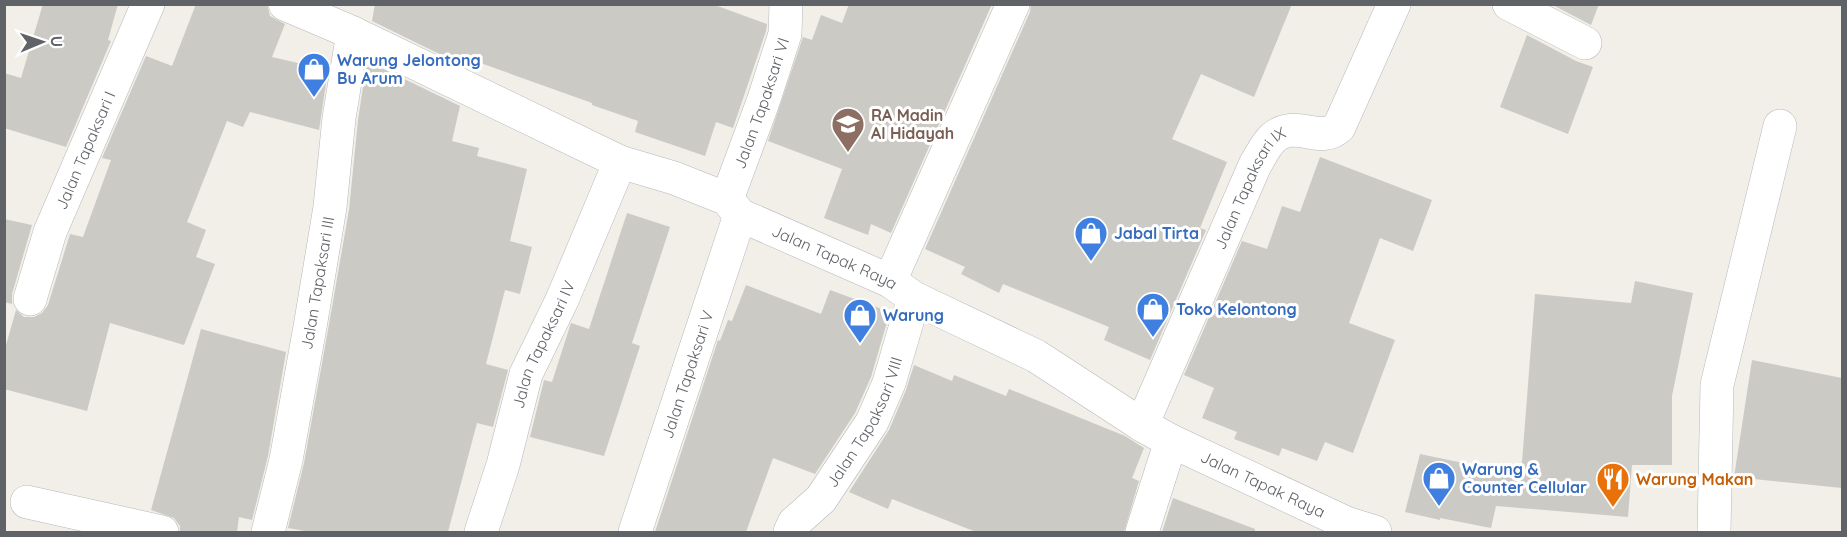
<svg xmlns="http://www.w3.org/2000/svg" width="1847" height="537" viewBox="0 0 1847 537" font-family="Quicksand,sans-serif">
  <style>
    .building { fill: #cccac5 }
    .lines { fill: none; stroke-linecap: round; stroke-linejoin: round }
    .street-casing { stroke: #b5b8bc; stroke-width: 34 }
    .street { stroke: #fff; stroke-width: 33 }
    .labels { text-anchor: middle; stroke-width: 6; stroke-linejoin: round; paint-order: stroke }
    .shop-label { font-size: 16px; font-weight: bold; fill: #366cbe; stroke: #fff; text-anchor: start }
    .street-label { font-size: 16px; fill: #5f6368; stroke: #fff }
    .education-label { font-size: 16px; font-weight: bold; fill: #785e54; stroke: #fff; text-anchor: start }
    .food-label { font-size: 16px; font-weight: bold; fill: #c56008; stroke: #fff; text-anchor: start }
  </style>
  <rect width="100%" height="100%" fill="#f1efe8"/>
  <g class="building">
    <polygon points="43,4 118,4 108,40 111,41 66,147 4,128 4,73 21,78"/>
    <polygon points="196,4 267,4 270,16 285,24 272,57 328,70 319,130 250,112 243,127 227,121 187,222 206,230 196,257 215,264 184,345 110,323 87,411 4,389 4,352 16,310 24,317 34,317 42,313 48,305 70,234 83,237 111,160 102,158 146,56 172,66"/>
    <polygon points="375,4 712,4 767,24 766,31 733,128 716,122 705,156 635,132 638,121 592,105 592,103 472,60 470,69 372,21"/>
    <polygon points="849,4 992,4 891,233 871,224 868,235 824,218 842,169 768,141 803,37 812,40 821,15 842,23"/>
    <polygon points="1031,4 1292,4 1254,97 1201,74 1172,139 1227,162 1200,228 1206,230 1150,360 1104,340 1109,327 1003,284 999,293 961,274 965,267 925,249 1030,12"/>
    <polygon points="1551,4 1599,4 1591,25"/>
    <polygon points="1527,35 1576,61 1593,67 1568,134 1500,107"/>
    <polygon points="367,61 460,106 452,141 479,148 477,156 527,169 510,241 532,247 520,294 505,290 486,364 508,370 493,427 477,423 448,532 310,532 288,528 304,463 328,330 349,210 358,120"/>
    <polygon points="1320,157 1432,200 1413,251 1380,238 1349,323 1395,340 1353,453 1325,442 1317,461 1282,448 1279,456 1234,439 1237,432 1202,418 1214,388 1184,375 1242,241 1267,249 1282,206 1300,212"/>
    <polygon points="627,213 670,227 632,343 640,346 604,456 530,437 544,380 552,382 571,323 589,329"/>
    <polygon points="4,219 32,225 12,294 12,304 4,302"/>
    <polygon points="1635,281 1693,293 1672,396 1672,465 1632,465 1628,517 1496,506 1491,528 1440,518 1440,520 1405,512 1420,454 1521,475 1535,294 1631,303"/>
    <polygon points="746,285 821,314 830,290 890,312 871,377 855,413 815,474 773,458 746,532 655,532 718,340 720,341 728,320 732,321"/>
    <polygon points="201,329 286,352 268,456 252,520 239,517 237,532 180,532 180,526 174,518 151,510"/>
    <polygon points="1752,360 1842,378 1842,488 1734,477"/>
    <polygon points="914,365 952,381 954,375 1006,396 1009,389 1125,436 1144,448 1132,478 1139,481 1124,532 976,532 892,499 888,509 849,492 889,430 906,390"/>
    <polygon points="1173,498 1255,529 1255,532 1162,532"/>
  </g>
  <g class="lines">
    <defs>
      <g id="street">
        <path id="s1" d="M285 4 353 33 620 162 674 178 727 199 740 215 890 281 914 298 1036 356 1142 425 1171 441 1346 523 1375 532"/>
        <polyline points="1509,4 1585,43"/>
        <path id="s2" d="M727 199 763 102 785 34 786 4"/>
        <polyline points="890,281 1013,4"/>
        <path id="s3" d="M30 299 50 232 148 4"/>
        <path id="s4" d="M1142 425 1255 165C1260 157 1266 144 1273 138 1295 118 1320 145 1339 127L1394 4"/>
        <polyline points="27,502 162,532"/>
        <path id="s5" d="M268 532 286 460 310 327 330 207 339 118 353 33"/>
        <path id="s6" d="M481 532 503 465 526 374 562 300 620 162"/>
        <path id="s7" d="M635 532 740 215"/>
        <path id="s8" d="M790 532 794 523 821 499 872 422 889 383 914 298"/>
        <polyline points="1142,532 1171,441"/>
        <polyline points="1714,532 1717,385 1780,126"/>
      </g>
    </defs>
    <use href="#street" class="street-casing"/>
    <use href="#street" class="street"/>
  </g>
  <defs>
    <symbol id="shop-pin" viewBox="-11 -11 22 30"><path d="M0 17L-7.5 6A9.5 9.5 0 1 1 7.5 6Z" fill="#3f7fe0" stroke="#fff"/><path d="M-5-2.5h2.3a2.7 3.5 0 0 1 5.4 0H5L5.5 6h-11ZM-1.5-2.5h3a1.5 2.3 0 0 0-3 0Z" fill="#fff"/></symbol>
    <symbol id="school-pin" viewBox="-11 -11 22 30"><path d="M0 17L-7.5 6A9.5 9.5 0 1 1 7.5 6Z" fill="#8d6e63" stroke="#fff"/><path d="M0-5L7-2L0 1L-7-2ZM-4 1L0 2.5L4 1V4Q0 6-4 4Z" fill="#fff"/></symbol>
    <symbol id="restaurant-pin" viewBox="-11 -11 22 30"><path d="M0 17L-7.5 6A9.5 9.5 0 1 1 7.5 6Z" fill="#e8710a" stroke="#fff"/><path d="M-5-6h1v4h1v-4h1v4h1v-4h1v5L-1.5 .5V6h-2V.5L-5-1ZM5-6V6H3V1.5H1.5Q1.5-4 5-6Z" fill="#fff"/></symbol>
  </defs>
  <g fill-rule="evenodd">
    <use href="#shop-pin" x="295" y="50" width="38" height="52"/>
    <use href="#school-pin" x="829" y="105" width="38" height="52"/>
    <use href="#shop-pin" x="1072" y="214" width="38" height="52"/>
    <use href="#shop-pin" x="1134" y="290" width="38" height="52"/>
    <use href="#shop-pin" x="841" y="296" width="38" height="52"/>
    <use href="#shop-pin" x="1420" y="459" width="38" height="52"/>
    <use href="#restaurant-pin" x="1594" y="460" width="38" height="52"/>
  </g>
  <g class="labels">
    <g class="shop-label">
      <text x="337" y="66">Warung Jelontong<tspan x="337" dy="18">Bu Arum</tspan></text>
      <text x="1114" y="239">Jabal Tirta</text>
      <text x="1176" y="315">Toko Kelontong</text>
      <text x="883" y="321">Warung</text>
      <text x="1462" y="475">Warung &amp;<tspan x="1462" dy="18">Counter Cellular</tspan></text>
    </g>
    <g class="street-label">
      <text dy="6" stroke="none"><textPath href="#s2" startOffset="102">Jalan Tapaksari VI</textPath></text>
      <text dy="6" stroke="none"><textPath href="#s3" startOffset="159">Jalan Tapaksari I</textPath></text>
      <text dy="6" stroke="none"><textPath href="#s4" startOffset="261">Jalan Tapaksari IX</textPath></text>
      <text dy="6" stroke="none"><textPath href="#s1" startOffset="608">Jalan Tapak Raya</textPath></text>
      <text dy="6" stroke="none"><textPath href="#s5" startOffset="254">Jalan Tapaksari III</textPath></text>
      <text dy="6" stroke="none"><textPath href="#s6" startOffset="198">Jalan Tapaksari IV</textPath></text>
      <text dy="6" stroke="none"><textPath href="#s7" startOffset="166">Jalan Tapaksari V</textPath></text>
      <text dy="6" stroke="none"><textPath href="#s8" startOffset="135">Jalan Tapaksari VIII</textPath></text>
      <text dy="6" stroke="none"><textPath href="#s1" startOffset="1094">Jalan Tapak Raya</textPath></text>
    </g>
    <g class="education-label">
      <text x="871" y="121">RA Madin<tspan x="871" dy="18">Al Hidayah</tspan></text>
    </g>
    <g class="food-label">
      <text x="1636" y="485">Warung Makan</text>
    </g>
  </g>
  <rect width="1847" height="537" fill="none" stroke="#5f6368" stroke-width="12"/>
  <g transform="translate(42 42) rotate(88)" stroke="#ffffff" stroke-width="4.5" paint-order="stroke">
  <path d="M0-4.5L10 22L0 15L-10 22Z" fill="#5f6368"/>
  <text y="-9" font-size="16" font-weight="bold" text-anchor="middle" fill="#5f6368">U</text>
  </g>
</svg>
